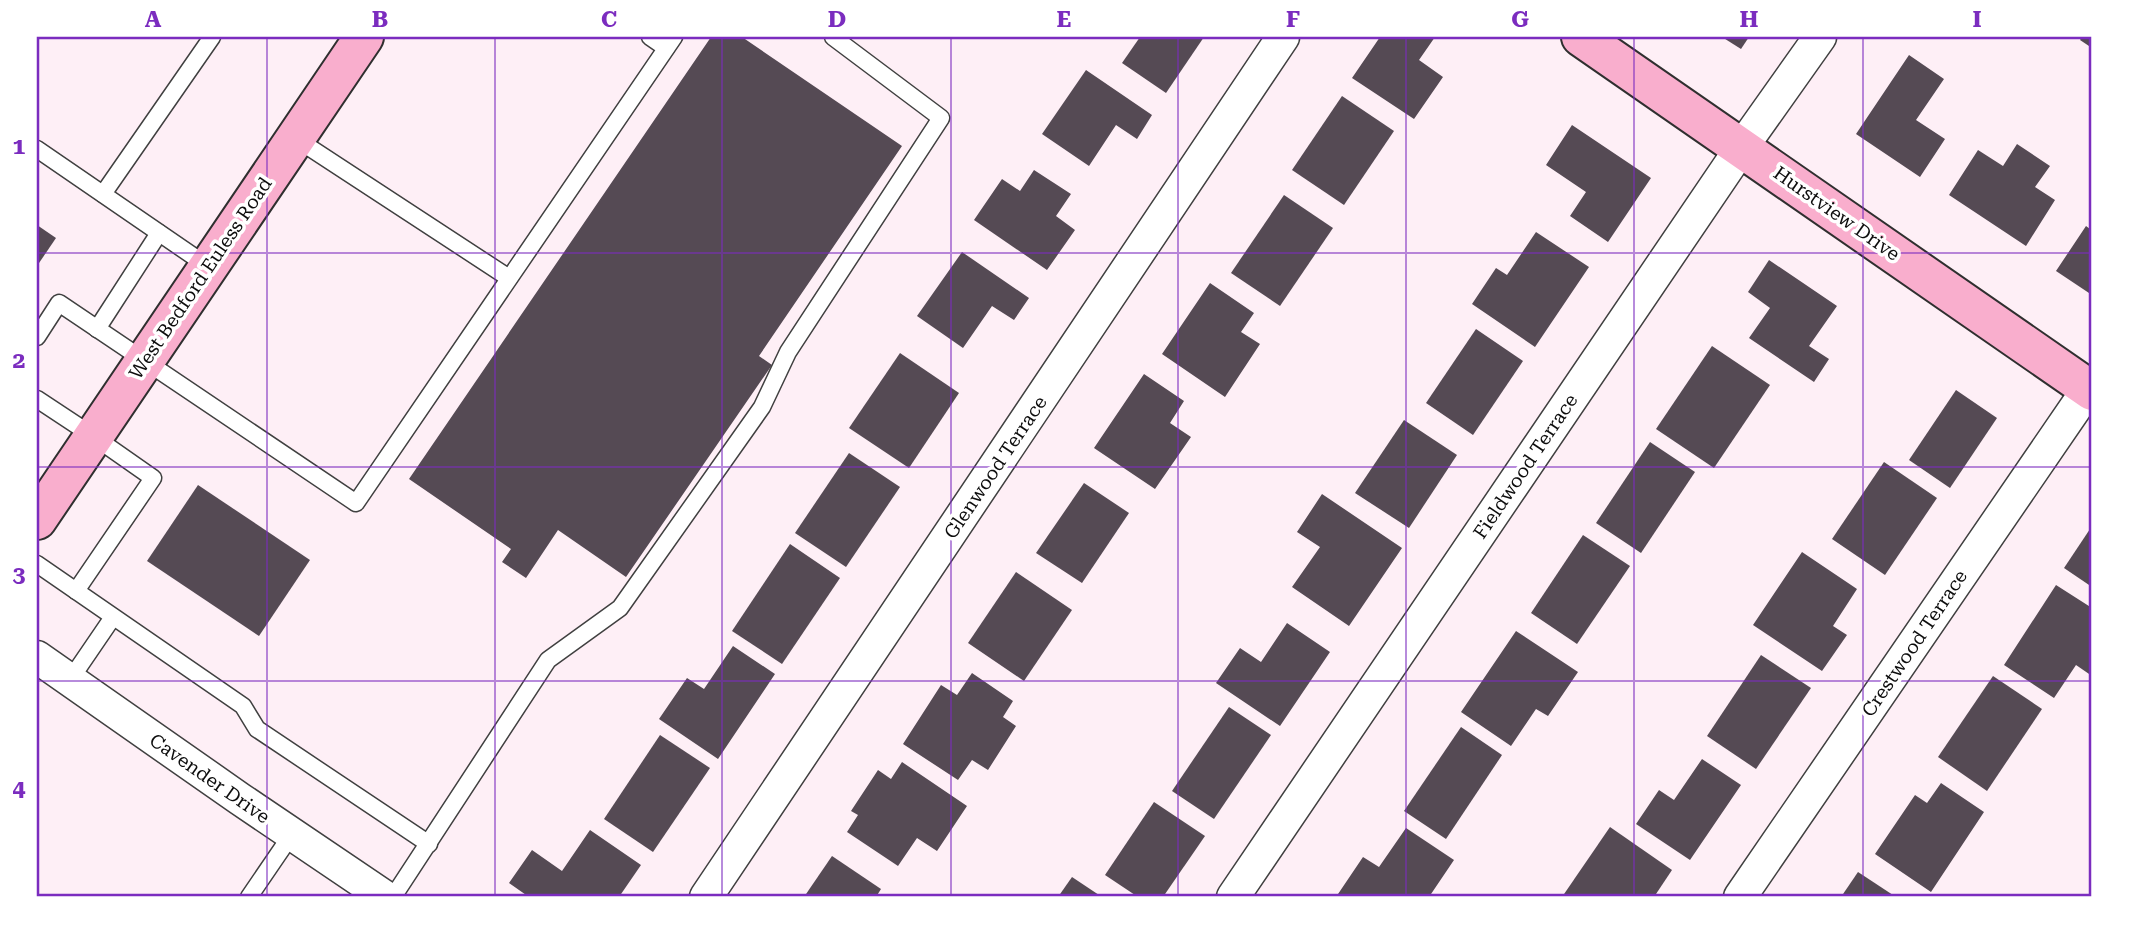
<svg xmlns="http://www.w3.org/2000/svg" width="2129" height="934" viewBox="0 0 2129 934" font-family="'Roboto Serif',serif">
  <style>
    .building { fill: #554a54 }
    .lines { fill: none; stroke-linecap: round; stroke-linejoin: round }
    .lane-casing { stroke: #404040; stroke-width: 19 }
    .street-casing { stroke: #404040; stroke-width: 35 }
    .secondary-casing { stroke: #2f2f2f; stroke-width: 42 }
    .lane { stroke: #fff; stroke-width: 16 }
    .street { stroke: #fff; stroke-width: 32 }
    .secondary { stroke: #f9aecd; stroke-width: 38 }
    .grid { fill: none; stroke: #7b2cbf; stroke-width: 2; stroke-opacity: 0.55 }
    .labels { text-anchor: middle; stroke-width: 7; stroke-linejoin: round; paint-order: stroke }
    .street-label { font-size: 19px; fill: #0d0d0d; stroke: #fff }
    .neatline { fill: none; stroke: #7b2cbf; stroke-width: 2.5 }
    .grid-label { font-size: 23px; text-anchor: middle; font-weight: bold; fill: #7b2cbf }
  </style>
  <rect width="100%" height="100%" fill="#feeff6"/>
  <g class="building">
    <polygon points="711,37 742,37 902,146 759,356 772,365 626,577 558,530 526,578 502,562 511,549 409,479"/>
    <polygon points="1140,37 1204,37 1166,93 1122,63"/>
    <polygon points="1380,37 1435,37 1419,60 1443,77 1414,119 1352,78"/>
    <polygon points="1722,37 1749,37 1741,49"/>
    <polygon points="2082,37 2092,37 2092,48 2080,40"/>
    <polygon points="1909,55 1944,79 1916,120 1945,139 1920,177 1856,134"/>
    <polygon points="1086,70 1152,115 1137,139 1116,125 1089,166 1042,134"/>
    <polygon points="1342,96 1394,131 1344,205 1292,170"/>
    <polygon points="1572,125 1651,178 1608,242 1570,216 1586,192 1546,165"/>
    <polygon points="2017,144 2050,166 2035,187 2055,200 2026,246 1949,195 1978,150 2003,166"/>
    <polygon points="1034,170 1071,194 1056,216 1075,230 1047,270 974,220 1002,179 1020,191"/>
    <polygon points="1284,195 1333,228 1280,306 1231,273"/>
    <polygon points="37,225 56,238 37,266"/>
    <polygon points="2086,226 2090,229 2092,226 2092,295 2056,271"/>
    <polygon points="1536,232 1589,267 1535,347 1472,304 1496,268 1507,275"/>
    <polygon points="962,252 1029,298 1014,320 992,306 963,348 917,316"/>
    <polygon points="1769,260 1837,306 1809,346 1829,359 1814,382 1749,338 1770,308 1748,292"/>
    <polygon points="1210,283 1254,313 1241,332 1260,344 1225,397 1162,354"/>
    <polygon points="1476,329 1523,361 1473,435 1426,403"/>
    <polygon points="1712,346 1770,385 1714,468 1656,429"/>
    <polygon points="900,353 959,393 909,468 849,428"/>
    <polygon points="1144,374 1184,401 1170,423 1191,437 1155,489 1094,448"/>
    <polygon points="1956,390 1997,418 1950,488 1909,460"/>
    <polygon points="1404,420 1457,455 1409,528 1355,493"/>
    <polygon points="1650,442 1695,472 1641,553 1596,523"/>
    <polygon points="849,453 900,487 846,567 795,533"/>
    <polygon points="1884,462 1937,498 1885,575 1832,539"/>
    <polygon points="1084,483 1129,513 1082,583 1036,553"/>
    <polygon points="198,485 310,560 259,636 147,561"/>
    <polygon points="1322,494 1402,548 1349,626 1292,587 1320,547 1297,532"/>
    <polygon points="2092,526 2092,587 2064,568"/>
    <polygon points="1583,535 1630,566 1577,644 1531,613"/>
    <polygon points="790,544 840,578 782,664 732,631"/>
    <polygon points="1802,552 1857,589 1833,626 1847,635 1822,671 1753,625"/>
    <polygon points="1016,572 1072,610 1024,681 968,643"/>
    <polygon points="2056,585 2092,608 2092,635 2090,639 2092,641 2092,676 2076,665 2054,698 2004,665"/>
    <polygon points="1287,623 1330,652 1280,726 1216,683 1240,648 1261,662"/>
    <polygon points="1516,631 1578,672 1548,716 1536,709 1511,746 1461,712"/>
    <polygon points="733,646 775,674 718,759 659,719 687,678 704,689"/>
    <polygon points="1761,655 1811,688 1756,769 1707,736"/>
    <polygon points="972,673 1013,701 1003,717 1016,726 988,770 972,760 958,780 903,744 941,685 957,695"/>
    <polygon points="1993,676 2042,709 1987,791 1938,757"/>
    <polygon points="1229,707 1271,735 1214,819 1172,791"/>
    <polygon points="1461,727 1502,755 1446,839 1404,811"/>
    <polygon points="660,735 710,768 653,852 604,819"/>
    <polygon points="1702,759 1741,785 1690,860 1636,824 1659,790 1674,800"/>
    <polygon points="902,762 967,806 937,851 917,838 898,866 847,832 858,815 851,811 878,770 891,779"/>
    <polygon points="1941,783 1984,812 1931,892 1875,854 1915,795 1927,803"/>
    <polygon points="1154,802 1205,836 1163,897 1138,897 1105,875"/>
    <polygon points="1610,827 1672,870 1654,897 1562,897"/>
    <polygon points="1406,828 1454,860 1429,897 1336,897 1363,857 1379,867"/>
    <polygon points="590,830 641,865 619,897 529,897 509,883 532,850 562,871"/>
    <polygon points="832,856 881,889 876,897 804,897"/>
    <polygon points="1858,872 1896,897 1841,897"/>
    <polygon points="1072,877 1102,897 1058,897"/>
  </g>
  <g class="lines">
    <defs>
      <g id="lane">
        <polyline points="650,37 666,48"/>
        <polyline points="295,138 509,278"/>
        <polyline points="37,149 209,267"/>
        <polyline points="103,194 212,37"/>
        <polyline points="97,329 159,233"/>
        <polyline points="37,337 59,303 356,503 674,37"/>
        <polyline points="37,399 93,436 153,478 76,591"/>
        <polyline points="37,564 243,706 257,729 429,844"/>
        <polyline points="70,680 113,617"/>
        <polyline points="249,897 292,834"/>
        <polyline points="393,897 548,660 620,608 762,407 788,352 941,118 833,37"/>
      </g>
      <g id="street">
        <polyline points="37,657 240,799 385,897"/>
        <polyline points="706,897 1283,37"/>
        <polyline points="1233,897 1742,147 1820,37"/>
        <polyline points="1740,897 2089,388"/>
      </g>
      <g id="secondary">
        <polyline points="1581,37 2092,391"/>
        <polyline points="37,520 364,37"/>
      </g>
    </defs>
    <use href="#lane" class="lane-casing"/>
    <use href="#street" class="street-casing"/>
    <use href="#secondary" class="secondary-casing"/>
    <use href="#lane" class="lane"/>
    <use href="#street" class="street"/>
    <use href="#secondary" class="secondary"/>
  </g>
  <path class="grid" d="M267 37V897M495 37V897M722 37V897M951 37V897M1178 37V897M1406 37V897M1634 37V897M1863 37V897M37 253H2092M37 467H2092M37 681H2092"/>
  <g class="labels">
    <g class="street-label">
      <text transform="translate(1837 213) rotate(35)" y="7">Hurstview Drive</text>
      <text transform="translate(200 278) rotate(-56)" y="7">West Bedford Euless Road</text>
      <text transform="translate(1525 466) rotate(-56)" y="7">Fieldwood Terrace</text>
      <text transform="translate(995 467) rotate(-56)" y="7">Glenwood Terrace</text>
      <text transform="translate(1914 643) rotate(-56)" y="7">Crestwood Terrace</text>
      <text transform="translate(210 778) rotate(35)" y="7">Cavender Drive</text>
    </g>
  </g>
  <rect width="2129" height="934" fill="none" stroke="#ffffff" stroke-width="77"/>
  <rect x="38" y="38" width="2052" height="857" class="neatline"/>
  <g class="grid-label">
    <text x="153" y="27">A</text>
    <text x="380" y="27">B</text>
    <text x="609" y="27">C</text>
    <text x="837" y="27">D</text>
    <text x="1064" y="27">E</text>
    <text x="1293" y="27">F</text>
    <text x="1520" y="27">G</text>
    <text x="1749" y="27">H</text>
    <text x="1977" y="27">I</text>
    <text x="19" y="154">1</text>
    <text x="19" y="368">2</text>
    <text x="19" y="582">3</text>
    <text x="19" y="796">4</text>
  </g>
</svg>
